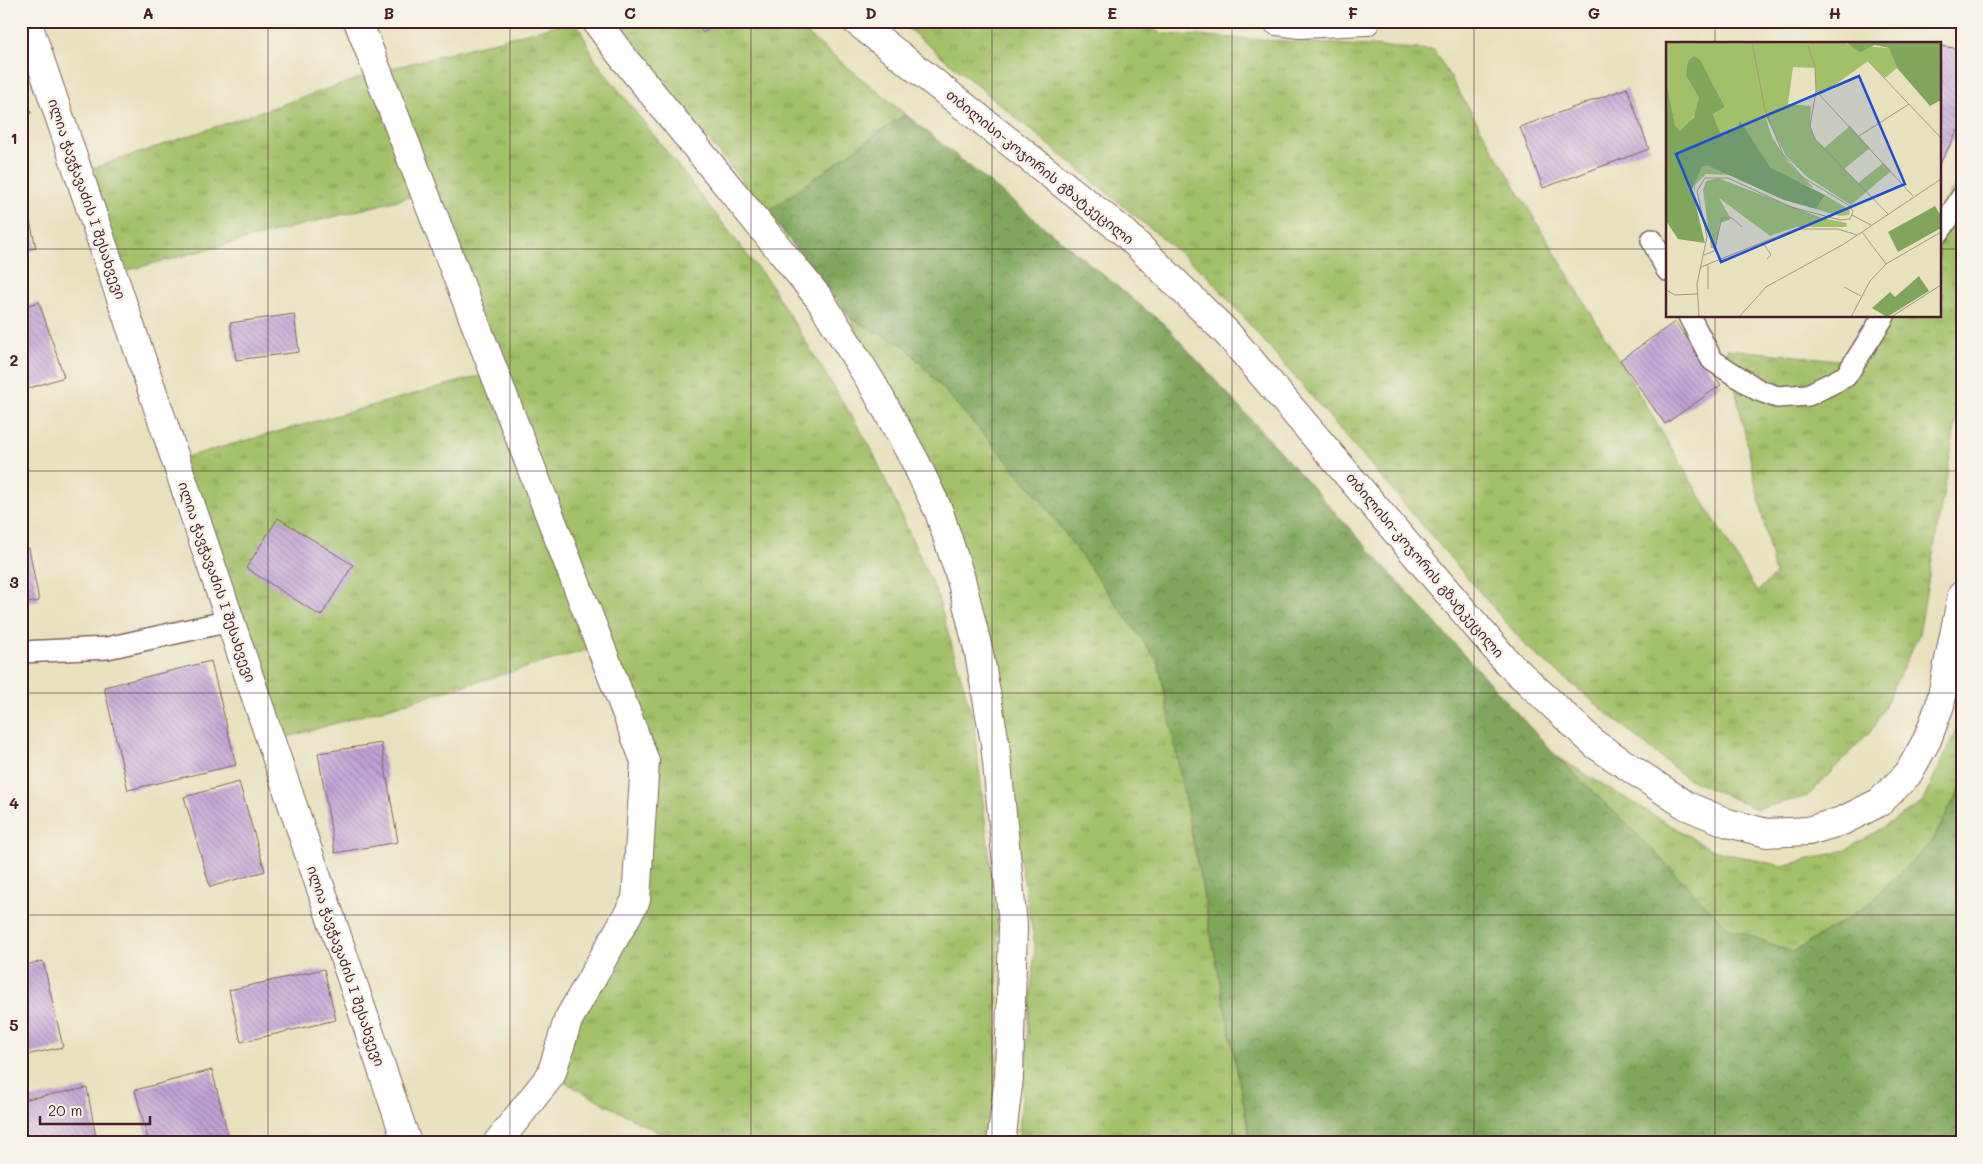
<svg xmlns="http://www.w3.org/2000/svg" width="1983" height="1164" viewBox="0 0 1983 1164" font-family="Mali,'Noto Sans Georgian',sans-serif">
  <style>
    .grass { fill: url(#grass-tufts); stroke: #76704a }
    .forest { fill: url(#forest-crowns); stroke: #656244 }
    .building { fill: url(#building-back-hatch) }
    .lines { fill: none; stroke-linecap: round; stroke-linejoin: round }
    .lane-casing { stroke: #81635e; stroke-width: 24 }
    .street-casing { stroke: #81635e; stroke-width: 30 }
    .secondary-casing { stroke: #81635e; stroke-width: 30 }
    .lane { stroke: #fff; stroke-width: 21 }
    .street { stroke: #fff; stroke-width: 28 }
    .secondary { stroke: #fff; stroke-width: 28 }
    .grid { fill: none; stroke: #4a1f2b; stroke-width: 1; stroke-opacity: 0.55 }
    .labels { text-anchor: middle; stroke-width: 5; stroke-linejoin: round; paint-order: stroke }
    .street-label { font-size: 14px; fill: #4a1f2b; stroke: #f7f3e8 }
    .inset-road { fill: none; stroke: #a89383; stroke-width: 1 }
    .view { fill: #1d4ed8; fill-opacity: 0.15; stroke: #1d4ed8; stroke-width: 2.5 }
    .inset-edge { fill: none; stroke: #4a1f2b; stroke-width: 2.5 }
    .neatline { fill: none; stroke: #4a1f2b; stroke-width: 2 }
    .grid-label { font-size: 16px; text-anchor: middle; font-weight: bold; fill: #4a1f2b }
  </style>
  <defs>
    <pattern id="grass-tufts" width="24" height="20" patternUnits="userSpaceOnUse" patternTransform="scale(1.25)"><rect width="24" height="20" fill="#a1c068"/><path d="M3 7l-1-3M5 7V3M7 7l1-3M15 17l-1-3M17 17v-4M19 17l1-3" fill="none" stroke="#859b56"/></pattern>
    <pattern id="forest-crowns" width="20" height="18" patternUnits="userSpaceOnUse" patternTransform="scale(1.25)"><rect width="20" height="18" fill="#80a65c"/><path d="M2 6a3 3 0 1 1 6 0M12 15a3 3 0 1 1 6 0" fill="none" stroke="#6b874c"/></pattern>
    <pattern id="building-back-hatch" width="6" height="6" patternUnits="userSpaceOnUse" patternTransform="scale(1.25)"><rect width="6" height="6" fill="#bfa2d4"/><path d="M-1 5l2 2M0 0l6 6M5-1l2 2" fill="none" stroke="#9d83ac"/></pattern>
  </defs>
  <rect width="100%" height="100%" fill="#f7f3e8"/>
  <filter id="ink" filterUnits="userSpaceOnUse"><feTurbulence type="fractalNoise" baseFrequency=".02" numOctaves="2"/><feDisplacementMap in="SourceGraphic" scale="10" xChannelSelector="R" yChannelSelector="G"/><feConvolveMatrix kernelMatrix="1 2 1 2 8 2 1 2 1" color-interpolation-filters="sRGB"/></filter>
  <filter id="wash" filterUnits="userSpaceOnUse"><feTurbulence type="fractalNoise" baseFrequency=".0096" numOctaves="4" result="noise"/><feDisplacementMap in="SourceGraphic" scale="20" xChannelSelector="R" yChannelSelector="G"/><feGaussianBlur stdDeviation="1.12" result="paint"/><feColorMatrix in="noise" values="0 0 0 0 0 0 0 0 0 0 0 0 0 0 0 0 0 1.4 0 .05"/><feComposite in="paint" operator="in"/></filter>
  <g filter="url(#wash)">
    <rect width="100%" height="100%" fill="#e7e1be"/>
    <g class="grass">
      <polygon points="572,21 576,21 595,60 770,284 870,446 937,594 973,719 998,927 996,1082 990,1143 678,1143 551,1075 636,900 645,761 600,646 271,742 175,460 494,372 425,193 113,274 79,173 378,72"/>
      <polygon points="612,21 791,21 905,114 767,212"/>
      <polygon points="899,21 1129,21 1164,34 1434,50 1757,592 1775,575 1727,349 1848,361 1875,316 1939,316 1939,211 1962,174 1962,387 1919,634 1875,726 1808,796 1757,809 1686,778 1528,648 1208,276"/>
      <polygon points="850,318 905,346 1035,492 1159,663 1251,1143 1018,1143 1035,946 984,651 941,500"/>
      <polygon points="1962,717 1962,785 1932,842 1865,907 1793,952 1726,927 1636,833 1557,757 1712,850 1782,866 1846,850 1922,803"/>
    </g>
    <polygon class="forest" points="905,114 1166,326 1557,757 1636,833 1727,927 1793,952 1865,907 1932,842 1962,785 1962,1143 1251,1143 1159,663 1035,492 905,346 850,318 767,212"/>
    <g id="blocks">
      <g class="building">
        <polygon points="696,21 722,21 703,33"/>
        <polygon points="1939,46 1962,49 1962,123 1939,165"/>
        <polygon points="21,85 31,113 21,116"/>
        <polygon points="1627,88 1649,149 1543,188 1520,127"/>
        <polygon points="21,180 36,248 21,251"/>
        <polygon points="39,302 64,377 21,391 21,307"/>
        <polygon points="294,314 299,352 236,360 230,323"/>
        <polygon points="1675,322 1721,385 1665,424 1620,360"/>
        <polygon points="278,518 353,565 321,616 246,568"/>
        <polygon points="29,548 39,601 21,604 21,550"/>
        <polygon points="211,661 236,765 128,790 104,687"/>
        <polygon points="381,743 398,842 335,853 318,753"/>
        <polygon points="239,782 265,871 210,887 184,797"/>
        <polygon points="43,961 63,1047 21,1056 21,966"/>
        <polygon points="324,969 336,1020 241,1042 229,990"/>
        <polygon points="212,1070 230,1143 149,1143 135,1090"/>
        <polygon points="87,1088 97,1143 25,1143 21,1125 21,1100"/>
      </g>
    </g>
  </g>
  <g filter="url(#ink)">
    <use href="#blocks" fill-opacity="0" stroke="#81635e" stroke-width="1"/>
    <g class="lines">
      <defs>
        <g id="lane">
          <polyline points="1939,232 1962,197"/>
          <polyline points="1652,240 1667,270"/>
          <polyline points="1689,316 1712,360 1758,390 1777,397 1808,395 1846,376 1884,316"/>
          <polyline points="21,652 107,648 230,621"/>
        </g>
        <g id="street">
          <polyline points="27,21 407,1143"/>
          <polyline points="358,21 645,761 636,900 568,1020 551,1075 497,1143"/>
          <polyline points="1277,21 1298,24 1366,21"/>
        </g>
        <g id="secondary">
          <polyline points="596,21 621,55 819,298 873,385 915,461 939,512 961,579 979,653 995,743 1013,925 1009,1077 1001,1143"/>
          <polyline points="856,21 1125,233 1227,333 1507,662 1596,745 1687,806 1728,823 1767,833 1808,831 1842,821 1880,802 1908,774 1927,740 1940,705 1962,595"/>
        </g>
      </defs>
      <use href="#lane" class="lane-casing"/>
      <use href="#street" class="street-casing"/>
      <use href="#secondary" class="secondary-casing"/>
      <use href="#lane" class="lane"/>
      <use href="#street" class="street"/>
      <use href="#secondary" class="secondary"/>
    </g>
  </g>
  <path class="grid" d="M268 21V1143M510 21V1143M751 21V1143M992 21V1143M1232 21V1143M1474 21V1143M1715 21V44M21 249H1667M1939 249H1962M1715 316V1143M21 471H1962M21 693H1962M21 915H1962"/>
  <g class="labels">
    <g class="street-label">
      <text transform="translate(1040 167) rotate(39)" y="5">თბილისი-კოჯორის გზატკეცილი</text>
      <text transform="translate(87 199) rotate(71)" y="5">ილია ჭავჭავაძის I შესახვევი</text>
      <text transform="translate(1425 565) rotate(50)" y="5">თბილისი-კოჯორის გზატკეცილი</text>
      <text transform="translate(217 582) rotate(71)" y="5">ილია ჭავჭავაძის I შესახვევი</text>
      <text transform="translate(346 966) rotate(71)" y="5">ილია ჭავჭავაძის I შესახვევი</text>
    </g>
  </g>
  <g transform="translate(1666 42)">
    <rect width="275" height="275" fill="#e7e1be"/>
    <path d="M0 0H179L182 3 223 6 231 26 219 36 202 19 156 52 150 49 149 26 127 25 122 62 145 64 144 84 149 97 158 106 184 84 204 106 178 127 192 141 217 121 225 129 185 163 141 135 120 114 98 71 106 95 122 120 148 146 124 137 105 126 74 80 71 87 54 92 47 72 59 65 35 19 20 34 33 56 31 69 21 84 14 89 9 83 0 37ZM35 124H43L65 133 40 132 29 143V153L27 140ZM52 136 156 176 181 181 180 185H130L104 194 53 156 65 177 54 181 50 207 45 206 37 148 40 139ZM159 153 184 168 183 173 174 174 150 167Z" fill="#a1c068"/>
    <path d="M179 0H275V58L264 64 231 26 223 6 209 3 194 10ZM28 14 35 19 59 65 47 72 54 91 71 87 74 79 105 126 159 153 150 167 118 158 43 124H36L26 147 39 201 12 197 0 179V37L9 83 14 89 28 75 33 56 20 34 22 19ZM269 164 275 174V186L232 210 222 190ZM253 234 263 249 221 275 206 266 224 250 229 255Z" fill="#80a65c"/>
    <path class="inset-road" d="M142 4 149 25 150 49 144 84 149 97 222 172M202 19 275 96M150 49 247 154M193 94 243 62M186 173 205 183M196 190 220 222M97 201 105 213 101 217M38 213 48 209 56 176H66L76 185M42 223V247M35 225 130 187H172L191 193M178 245 195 254M0 248 9 253 31 252M33 275 31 242 41 195 31 149 39 136H62L125 165 174 178 184 177 187 170 184 164 136 135 117 112 99 68 86 0M73 275 100 245 178 202 275 137M185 275 204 239 220 222 275 190M225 275 275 243"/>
    <path class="view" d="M193 34 239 142 55 220 10 112Z"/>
    <rect width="275" height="275" class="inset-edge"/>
  </g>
  <rect width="1983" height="1164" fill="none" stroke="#f7f3e8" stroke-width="55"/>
  <path d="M40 1116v8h110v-8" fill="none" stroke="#4a1f2b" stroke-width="2.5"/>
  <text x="48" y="1116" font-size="15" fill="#4a1f2b" stroke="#f7f3e8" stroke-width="4" paint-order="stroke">20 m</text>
  <rect x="28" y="28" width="1928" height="1108" class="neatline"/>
  <g class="grid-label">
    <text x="148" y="19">A</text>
    <text x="389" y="19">B</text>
    <text x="630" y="19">C</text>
    <text x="871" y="19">D</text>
    <text x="1112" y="19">E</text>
    <text x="1353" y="19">F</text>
    <text x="1594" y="19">G</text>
    <text x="1835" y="19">H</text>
    <text x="14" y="144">1</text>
    <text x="14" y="366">2</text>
    <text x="14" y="588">3</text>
    <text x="14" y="809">4</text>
    <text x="14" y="1031">5</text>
  </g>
</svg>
